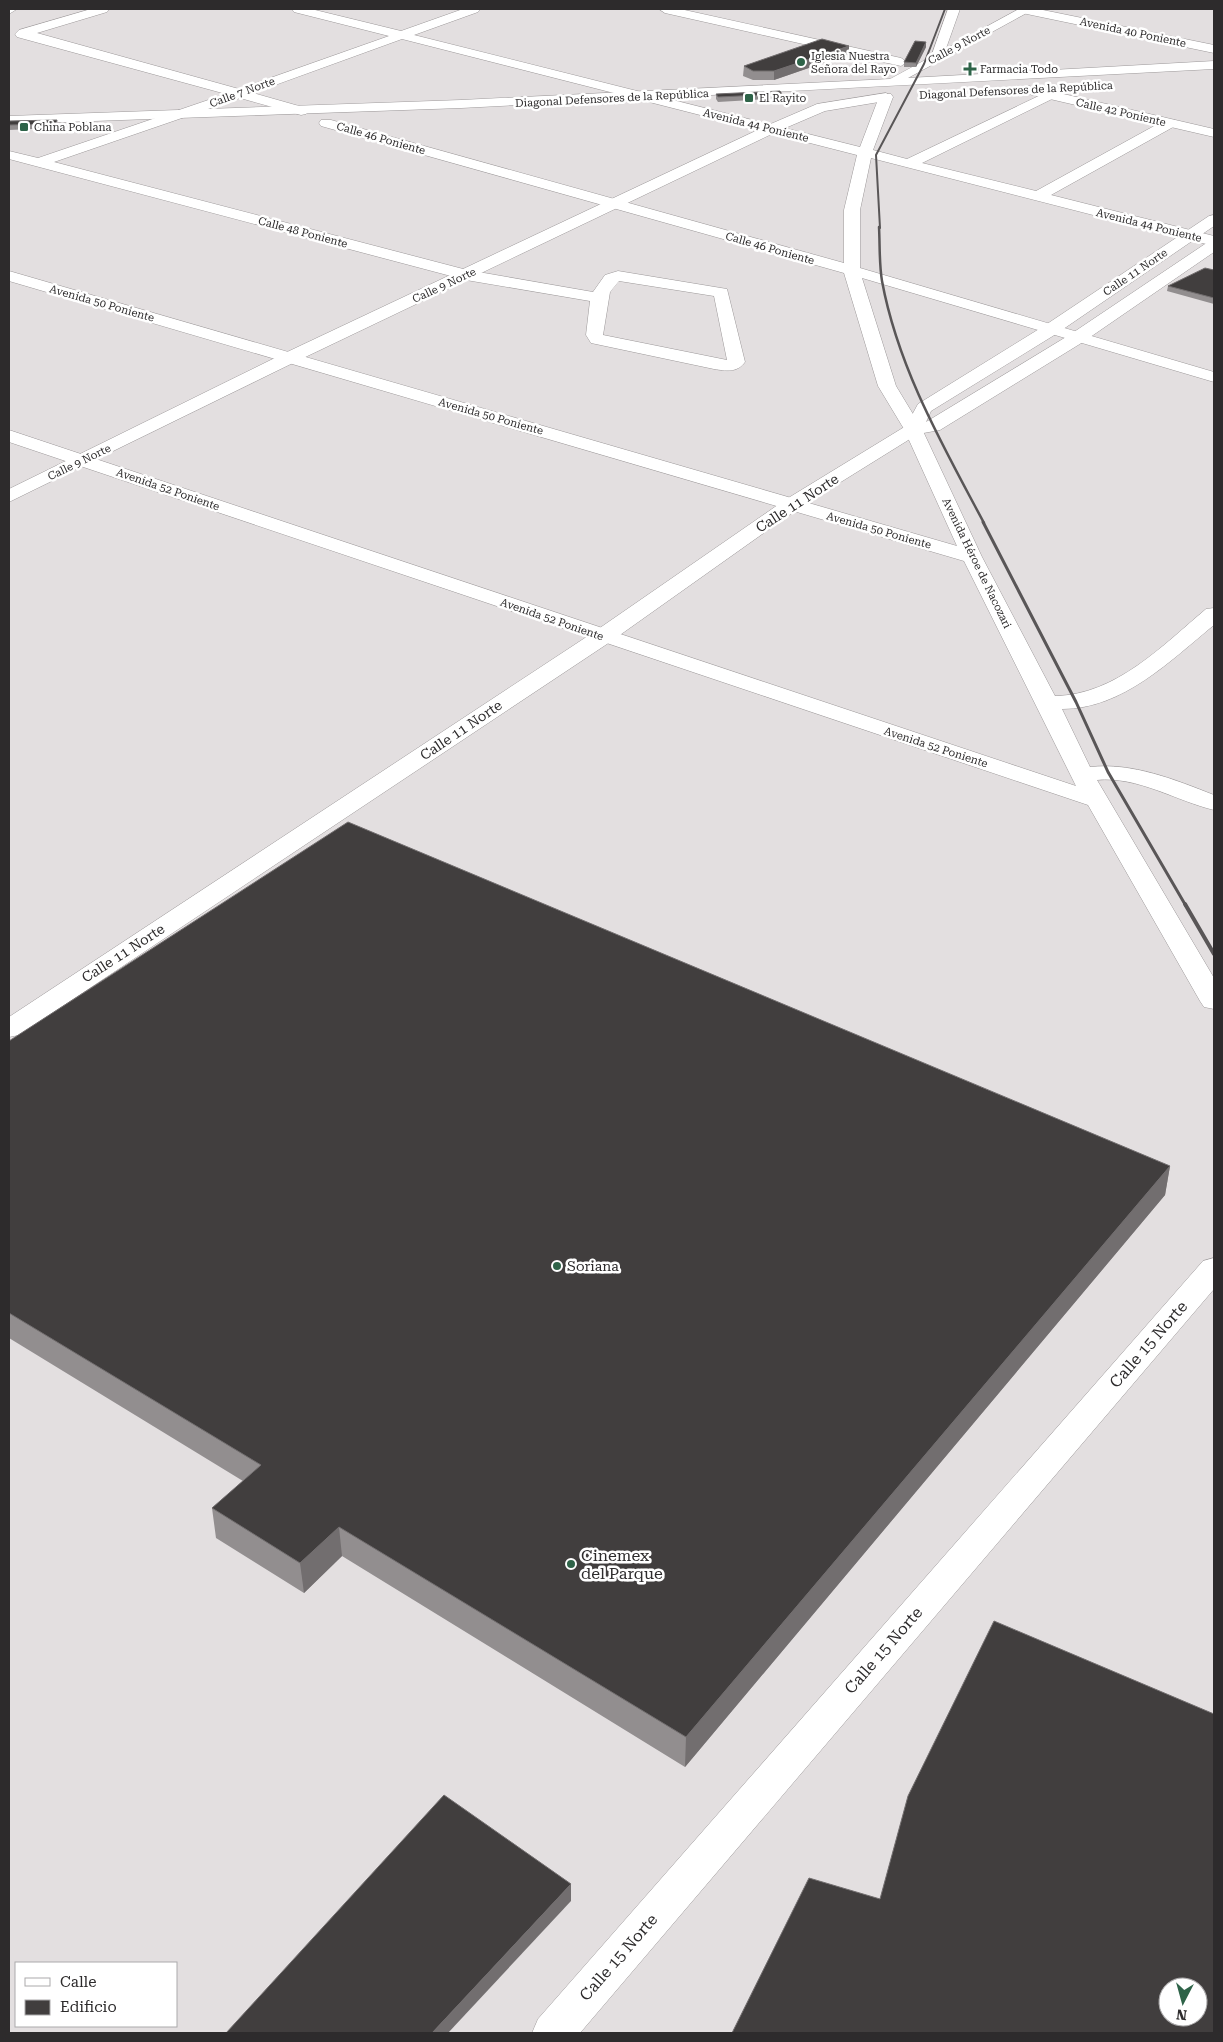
<svg xmlns="http://www.w3.org/2000/svg" width="1223" height="2042" viewBox="0 0 1223 2042" font-family="'Roboto Serif',serif">
  <style>
    .lines { fill: none; stroke-linecap: round; stroke-linejoin: round }
    .minor-casing { stroke: #9c9899; stroke-width: 1 }
    .tertiary-casing { stroke: #9c9899; stroke-width: 1 }
    .secondary-casing { stroke: #9c9899; stroke-width: 1 }
    .primary-casing { stroke: #9c9899; stroke-width: 1 }
    .minor { fill: #fff; fill-rule: evenodd }
    .tertiary { fill: #fff; fill-rule: evenodd }
    .secondary { fill: #fff; fill-rule: evenodd }
    .primary { fill: #fff; fill-rule: evenodd }
    .rail-far3 { stroke: #595657; stroke-width: 2 }
    .rail-far2 { stroke: #595657; stroke-width: 2.5 }
    .rail-far1 { stroke: #595657; stroke-width: 3 }
    .rail { stroke: #595657; stroke-width: 4 }
    .wall { fill: #928e8f }
    .shaded-wall { fill: #726e6f }
    .building { fill: #413e3e; stroke: #726e6f; fill-rule: evenodd }
    .poi-dot { fill: #2e6348; stroke: #fff; stroke-width: 2 }
    .labels { text-anchor: middle; stroke-width: 5; stroke-linejoin: round; paint-order: stroke }
    .far-street-label { font-size: 11px; fill: #2d2b2c; stroke: #fff }
    .far-poi-label { font-size: 11px; fill: #2d2b2c; stroke: #fff; text-anchor: start }
    .street-label { font-size: 14px; fill: #2d2b2c; stroke: #fff }
    .poi-label { font-size: 14px; fill: #2d2b2c; stroke: #fff; text-anchor: start }
    .near-street-label { font-size: 16px; fill: #2d2b2c; stroke: #fff }
    .near-poi-label { font-size: 16px; fill: #2d2b2c; stroke: #fff; text-anchor: start }
  </style>
  <rect width="100%" height="100%" fill="#e3dfe0"/>
  <g class="lines">
    <defs>
      <g id="minor">
        <path d="M91 9H109L107 12 37 33 239 89 389 36 294 12 292 9H311L401 31 463 9H480L478 12 414 35 860 147 879 97 881 94H891L893 97 873 150 907 159 1047 92 1054 96 1052 99 922 163 1036 191 1165 120H1175L1177 123 1175 126 1051 195 1214 236V246L871 158 860 210V268L1214 372V382L862 278 896 386 922 429 982 557 1055 696C1116 695 1163 645 1206 609L1214 608V625C1171 660 1123 709 1062 709L1090 767C1132 762 1176 780 1214 795V810C1176 801 1138 776 1097 780L1214 978V1009L1204 1007 1200 1001 1088 805 9 442V430L1076 786 964 561 9 281V271L957 546 904 429 878 386 844 273 321 126 319 123 321 120H331L844 263V210L857 155 402 39 253 93 306 108 308 111 306 114 301 115 240 98 54 162 467 270 593 292 605 275 618 271 727 289 745 362C737 373 726 371 714 369L591 343 586 335 590 301 466 280 9 159V151L38 158 226 94 17 37 15 34 19 30ZM619 281 714 296 727 360 603 335 610 292Z"/>
        <polygon points="659,9 680,9 901,58 907,62 901,66 665,13"/>
        <polygon points="1016,9 1038,9 1214,45 1214,53 1022,13"/>
        <polygon points="1214,1258 1214,1289 580,2033 532,2033 538,2019 1203,1261"/>
      </g>
      <polygon id="tertiary" points="948,9 960,9 943,57 937,61 933,60 931,57"/>
      <g id="secondary">
        <polygon points="1029,86 1214,129 1214,137 1024,93 1022,90"/>
        <polygon points="886,93 893,97 891,100 825,111 776,132 297,361 9,502 9,489 285,353 766,126 817,104"/>
      </g>
      <g id="primary">
        <polygon points="9,9 17,9 9,14"/>
        <polygon points="1019,9 1034,9 908,78 1214,61 1214,69 461,108 9,124 9,116 461,100 890,79"/>
        <polygon points="1214,215 1214,226 1056,334 931,411 926,422 1071,334 1208,242 1214,240 1214,252 1083,342 940,430 918,434 799,508 610,642 19,1035 9,1037 9,1017 594,632 785,500 906,426 918,404 1044,326 1209,216"/>
      </g>
    </defs>
    <use href="#minor" class="minor-casing"/>
    <use href="#tertiary" class="tertiary-casing"/>
    <use href="#secondary" class="secondary-casing"/>
    <use href="#primary" class="primary-casing"/>
    <use href="#minor" class="minor"/>
    <use href="#tertiary" class="tertiary"/>
    <use href="#secondary" class="secondary"/>
    <use href="#primary" class="primary"/>
    <polyline class="rail-far3" points="880,228 876,155 924,64 945,9"/>
    <path class="rail-far2" d="M879 227C880 245 879 263 882 281 898 368 943 446 984 523"/>
    <polyline class="rail-far1" points="983,522 1076,702 1108,772 1186,906"/>
    <polyline class="rail" points="1185,904 1214,954"/>
  </g>
  <g class="wall">
    <polygon points="926,42 926,47 916,67 904,67 904,62"/>
    <polygon points="849,54 774,80 753,80 743,76 744,66"/>
    <polygon points="716,94 782,94 782,98 718,102 716,99"/>
    <polygon points="57,120 58,125 57,128 9,130 9,121"/>
    <polygon points="1214,270 1214,304 1167,291 1168,286"/>
    <polygon points="9,1041 1170,1166 1165,1195 685,1767 342,1556 304,1593 216,1538 212,1508 243,1481 9,1338"/>
  </g>
  <g class="shaded-wall">
    <polygon points="926,42 926,47 916,67 916,63"/>
    <polygon points="849,46 849,54 774,80 774,71"/>
    <polygon points="1170,1166 1165,1195 685,1767 686,1737"/>
    <polygon points="339,1527 342,1556 304,1593 300,1563"/>
    <polygon points="571,1884 571,1901 448,2033 432,2033"/>
  </g>
  <g class="building">
    <polygon points="822,39 849,46 774,71 753,71 744,66"/>
    <polygon points="915,41 926,42 916,63 904,62"/>
    <polygon points="780,91 782,94 718,97 716,94"/>
    <polygon points="57,120 56,124 9,125 9,121"/>
    <polygon points="1205,268 1214,270 1214,298 1168,286"/>
    <polygon points="348,822 1170,1166 686,1737 339,1527 300,1563 212,1508 261,1465 9,1313 9,1041"/>
    <path d="M994 1621 1214 1714V2033H732L809 1878 880 1899 908 1796ZM1168 1987H1198V2017H1168Z"/>
    <polygon points="444,1795 571,1884 432,2033 226,2033"/>
  </g>
  <g class="poi-dot">
    <circle cx="801" cy="62" r="5"/>
    <path d="M967.5 61.5h5v5h5v5h-5v5h-5v-5h-5v-5h5z"/>
    <rect x="744" y="93" width="10" height="10" rx="2.5"/>
    <rect x="19" y="122" width="10" height="10" rx="2.5"/>
    <circle cx="557" cy="1266" r="5"/>
    <circle cx="571" cy="1564" r="5"/>
  </g>
  <g class="labels">
    <g class="far-street-label">
      <text transform="translate(1133 32) rotate(12)" y="4">Avenida 40 Poniente</text>
      <text transform="translate(959 45) rotate(-28)" y="4">Calle 9 Norte</text>
      <text transform="translate(1016 90) rotate(-3)" y="4">Diagonal Defensores de la República</text>
      <text transform="translate(242 92) rotate(-20)" y="4">Calle 7 Norte</text>
      <text transform="translate(612 98) rotate(-3)" y="4">Diagonal Defensores de la República</text>
      <text transform="translate(1121 112) rotate(13)" y="4">Calle 42 Poniente</text>
      <text transform="translate(756 125) rotate(14)" y="4">Avenida 44 Poniente</text>
      <text transform="translate(381 138) rotate(16)" y="4">Calle 46 Poniente</text>
      <text transform="translate(1149 225) rotate(14)" y="4">Avenida 44 Poniente</text>
      <text transform="translate(303 232) rotate(15)" y="4">Calle 48 Poniente</text>
      <text transform="translate(770 248) rotate(16)" y="4">Calle 46 Poniente</text>
      <text transform="translate(1135 272) rotate(-34)" y="4">Calle 11 Norte</text>
      <text transform="translate(444 285) rotate(-25)" y="4">Calle 9 Norte</text>
      <text transform="translate(102 303) rotate(16)" y="4">Avenida 50 Poniente</text>
      <text transform="translate(491 416) rotate(16)" y="4">Avenida 50 Poniente</text>
      <text transform="translate(79 462) rotate(-26)" y="4">Calle 9 Norte</text>
      <text transform="translate(168 489) rotate(19)" y="4">Avenida 52 Poniente</text>
      <text transform="translate(879 530) rotate(16)" y="4">Avenida 50 Poniente</text>
      <text transform="translate(977 563) rotate(64)" y="4">Avenida Héroe de Nacozari</text>
      <text transform="translate(552 619) rotate(19)" y="4">Avenida 52 Poniente</text>
      <text transform="translate(936 747) rotate(18)" y="4">Avenida 52 Poniente</text>
    </g>
    <g class="far-poi-label">
      <text x="811" y="60">Iglesia Nuestra<tspan x="811" dy="13">Señora del Rayo</tspan></text>
      <text x="980" y="73">Farmacia Todo</text>
      <text x="759" y="102">El Rayito</text>
      <text x="34" y="131">China Poblana</text>
    </g>
    <g class="street-label">
      <text transform="translate(797 503) rotate(-33)" y="5">Calle 11 Norte</text>
      <text transform="translate(461 730) rotate(-34)" y="5">Calle 11 Norte</text>
      <text transform="translate(123 953) rotate(-33)" y="5">Calle 11 Norte</text>
    </g>
    <g class="poi-label">
      <text x="567" y="1271">Soriana</text>
    </g>
    <g class="near-street-label">
      <text transform="translate(1148 1344) rotate(-49)" y="6">Calle 15 Norte</text>
      <text transform="translate(883 1650) rotate(-49)" y="6">Calle 15 Norte</text>
      <text transform="translate(618 1957) rotate(-49)" y="6">Calle 15 Norte</text>
    </g>
    <g class="near-poi-label">
      <text x="581" y="1561">Cinemex<tspan x="581" dy="18">del Parque</tspan></text>
    </g>
  </g>
  <rect width="1223" height="2042" fill="none" stroke="#2d2b2c" stroke-width="20"/>
  <rect x="15" y="1962" width="162" height="65" fill="#ffffff" stroke="#abaaab"/>
  <rect x="25" y="1978" width="25" height="8" fill="#ffffff" stroke="#abaaab"/>
  <text x="60" y="1987" font-size="15" fill="#2d2b2c">Calle</text>
  <rect x="25" y="2000" width="25" height="15" fill="#413e3e" stroke="#abaaab"/>
  <text x="60" y="2012" font-size="15" fill="#2d2b2c">Edificio</text>
  <g transform="translate(1183 2002) rotate(186)"><circle r="24" fill="#ffffff" stroke="#abaaab"/>
  <path d="M0-4L9 19L0 12L-9 19Z" fill="#2e6348"/>
  <text y="-8" font-size="14" font-weight="bold" text-anchor="middle" fill="#2d2b2c">N</text>
  </g>
</svg>
